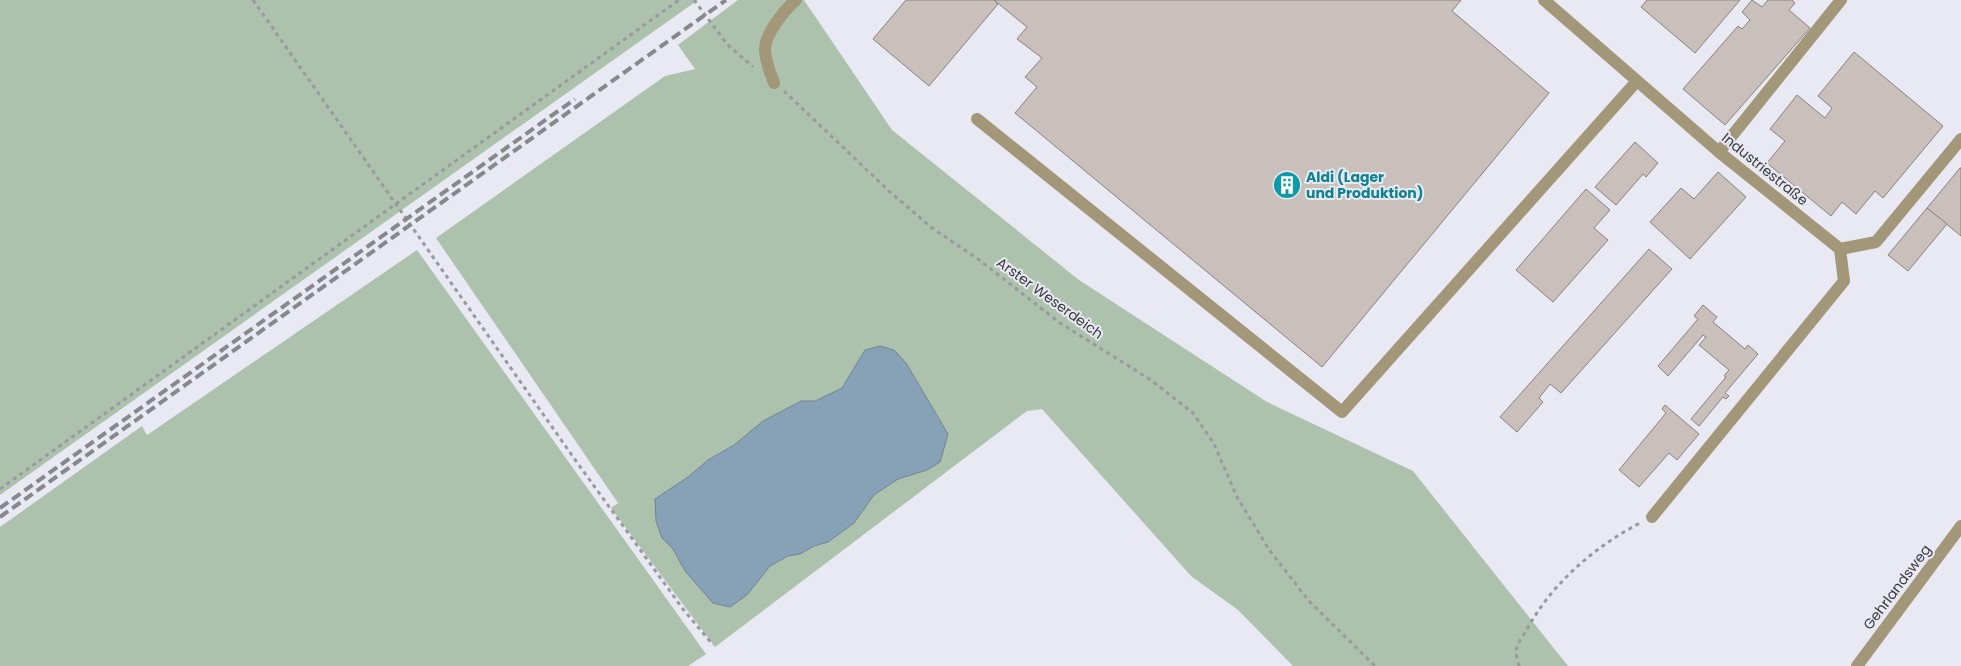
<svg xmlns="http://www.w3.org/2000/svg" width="1961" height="666" viewBox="0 0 1961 666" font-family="Poppins,sans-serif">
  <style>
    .green { fill: #adc2ad; fill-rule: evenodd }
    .water { fill: #87a2b7; stroke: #708393 }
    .building { fill: #c9c0bb; stroke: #89817c }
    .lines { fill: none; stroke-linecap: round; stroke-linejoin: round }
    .path { stroke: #999aa0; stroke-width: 3; stroke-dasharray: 4 4; stroke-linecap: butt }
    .minor { stroke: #a29778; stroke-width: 12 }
    .rail { stroke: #87878d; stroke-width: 4; stroke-dasharray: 10 5; stroke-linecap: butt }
    .labels { text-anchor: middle; stroke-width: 4; stroke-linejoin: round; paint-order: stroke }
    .street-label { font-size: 14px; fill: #3a3a3e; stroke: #e8e9f2 }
    .culture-label { font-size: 14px; font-weight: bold; fill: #0d838f; stroke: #e8e9f2; text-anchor: start }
  </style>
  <rect width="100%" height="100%" fill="#e8e9f2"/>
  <g class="green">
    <polygon points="0,0 698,0 0,495"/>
    <path d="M738 0H804L892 130 1079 280 1267 402 1413 471 1568 666H1293L1238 610 1191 576 1042 409 1027 411 715 647 611 508 618 503 436 238 665 76 695 69 678 45ZM906 363 921 388 927 470 898 479 873 495 854 523 828 541 814 546 800 554 788 556 770 566 747 595 685 571 673 549 688 477 708 460 734 445 763 421 801 401H815L842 388 852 373Z"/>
    <polygon points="417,250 706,654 688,666 0,666 0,527 142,426 147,435"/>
  </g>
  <polygon class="water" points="880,346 894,350 906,363 948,434 940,462 927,470 898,479 874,495 854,523 828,542 814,546 800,554 788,556 770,566 747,595 730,607 713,603 685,571 673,549 662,538 656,521 655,499 688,477 708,460 734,445 763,421 801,401 815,401 842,388 865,350"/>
  <g class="building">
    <polygon points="906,0 994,0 998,4 929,86 873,39"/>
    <polygon points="994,0 1461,0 1452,11 1549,93 1322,367 1015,113 1037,87 1025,77 1042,58 1017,39 1027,27"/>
    <polygon points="1647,0 1740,0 1695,53 1641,7"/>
    <polygon points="1752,0 1762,7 1768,0 1792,0 1795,3 1789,10 1810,28 1725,125 1683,89 1738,26 1742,29 1750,20 1742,12"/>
    <polygon points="1854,52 1943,126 1883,198 1875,191 1856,214 1842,202 1831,216 1767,163 1785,141 1770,129 1797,95 1825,118 1832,108 1818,96"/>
    <polygon points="1635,142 1658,163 1646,177 1643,174 1616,205 1595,187"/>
    <polygon points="1960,168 1961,168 1961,236 1927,208"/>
    <polygon points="1718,172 1746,197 1690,259 1650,222 1681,188 1694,199"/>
    <polygon points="1586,189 1610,210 1594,228 1608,240 1553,302 1516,270"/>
    <polygon points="1927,208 1947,224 1908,271 1888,255"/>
    <polygon points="1649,249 1672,269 1561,393 1550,384 1539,398 1543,402 1517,432 1500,417"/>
    <polygon points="1703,305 1717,317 1713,322 1745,349 1748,345 1758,354 1725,393 1729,396 1726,399 1723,397 1699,426 1691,419 1726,377 1724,376 1729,370 1699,345 1706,337 1703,335 1668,376 1658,366 1698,319 1694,316"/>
    <polygon points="1665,405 1699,434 1677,460 1669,453 1639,487 1619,470 1666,413 1662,409"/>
  </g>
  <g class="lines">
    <g class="path">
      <polyline points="253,0 571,454 683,609 713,645"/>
      <polyline points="694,0 727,44 753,67"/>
      <polyline points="784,91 890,192 932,228 978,259 1060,323 1151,380 1193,413 1214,444 1237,497 1270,551 1309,601 1375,666"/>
      <polyline points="0,489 679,0"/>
      <path d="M1519 666C1518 662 1516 656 1516 651 1516 645 1523 636 1526 631 1551 584 1595 546 1642 522"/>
    </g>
    <g class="minor">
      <polyline points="1544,0 1719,152 1840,249 1876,242 1961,139"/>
      <path d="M774 83C770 72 765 61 765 49 765 34 785 9 796 0"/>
      <polyline points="977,119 1342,412 1637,81"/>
      <polyline points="1719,152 1841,0"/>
      <polyline points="1652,517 1844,281 1840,249"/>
      <polyline points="1857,666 1961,526"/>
    </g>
    <g class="rail">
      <polyline points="0,508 575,99"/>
      <polyline points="0,517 726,0"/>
    </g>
  </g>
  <defs>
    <symbol id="building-disc" viewBox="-11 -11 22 22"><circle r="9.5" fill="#0f9aa8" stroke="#e8e9f2"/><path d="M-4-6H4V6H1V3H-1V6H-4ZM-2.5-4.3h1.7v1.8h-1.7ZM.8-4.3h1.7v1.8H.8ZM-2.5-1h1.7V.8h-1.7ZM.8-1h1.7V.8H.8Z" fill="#fff"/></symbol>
  </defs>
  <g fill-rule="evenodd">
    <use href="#building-disc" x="1271" y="169" width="32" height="32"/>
  </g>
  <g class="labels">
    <g class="street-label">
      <text transform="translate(1765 169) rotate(39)" y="5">Industriestraße</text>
      <text transform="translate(1050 298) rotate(36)" y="5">Arster Weserdeich</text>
      <text transform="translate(1897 587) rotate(-53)" y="5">Gehrlandsweg</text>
    </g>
    <g class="culture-label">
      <text x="1306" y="182">Aldi (Lager<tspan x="1306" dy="16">und Produktion)</tspan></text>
    </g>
  </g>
</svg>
